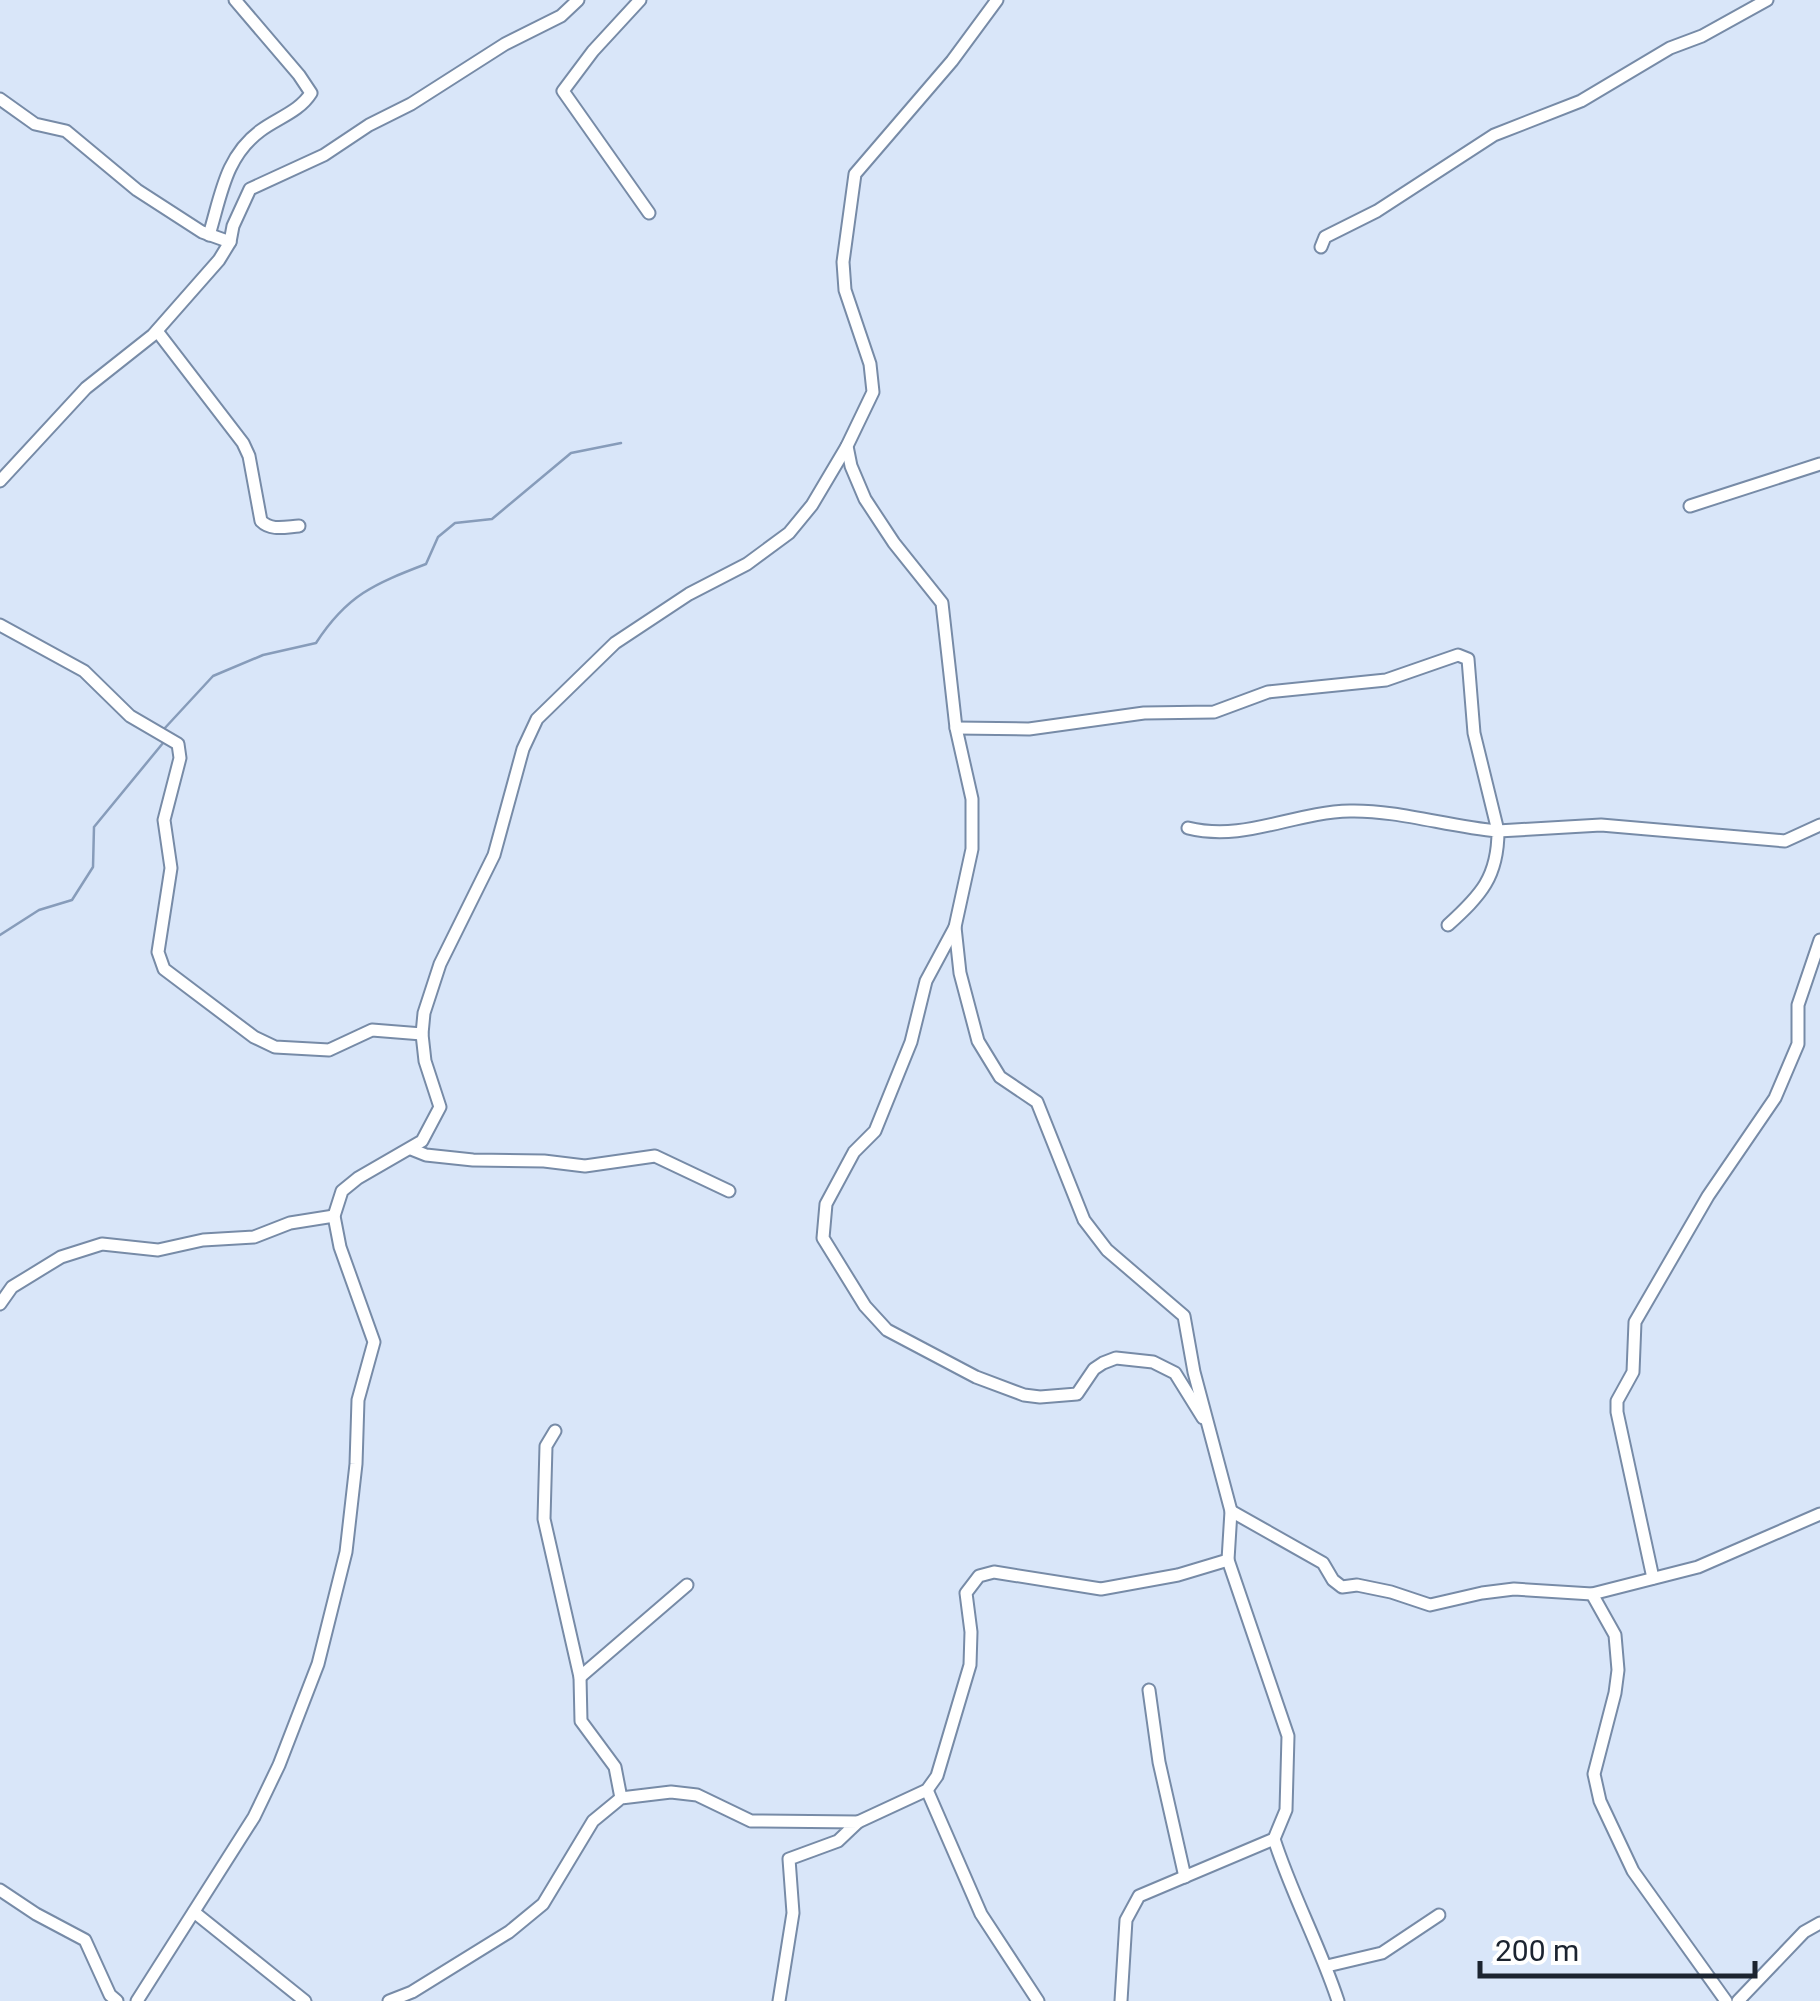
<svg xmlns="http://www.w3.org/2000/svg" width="1820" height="2001" viewBox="0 0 1820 2001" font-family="Roboto,sans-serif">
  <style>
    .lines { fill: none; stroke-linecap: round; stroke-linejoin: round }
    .stream { stroke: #879cba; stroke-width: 2.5 }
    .minor-casing { stroke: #778ba7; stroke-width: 15 }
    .minor { stroke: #fff; stroke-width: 11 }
  </style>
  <rect width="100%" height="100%" fill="#d9e6f9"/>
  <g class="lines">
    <g class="stream">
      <path d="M164 729 213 676 263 655 316 643C347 595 374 584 426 564L438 537 455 523 492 519 571 453 621 443"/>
      <polyline points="0,935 39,910 72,900 93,867 94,827 163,743"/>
    </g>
    <defs>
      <g id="minor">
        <polyline points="640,0 593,51 563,91 649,213"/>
        <polyline points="997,0 952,61 855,174 843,262 845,290 870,364 873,392 847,446 851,466 865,499 894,543 942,603 956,728 972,799 972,849 955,927 960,973 978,1041 1000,1077 1037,1102 1084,1220 1107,1250 1184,1316 1194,1372 1231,1511 1228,1560 1288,1736 1286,1810 1274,1839 1139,1896 1126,1920 1121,2001"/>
        <polyline points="0,99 35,124 66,131 137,190 202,232 230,242"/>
        <path d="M209 235C221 196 225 157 260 131 277 118 299 112 311 93L299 75 235 0"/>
        <polyline points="1321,247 1325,237 1377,211 1494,135 1581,101 1670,48 1702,36 1767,0"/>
        <path d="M157 331 243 443 249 456 261 521C271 531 285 527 299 526"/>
        <polyline points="0,481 86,388 153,335 219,260 230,242 233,226 250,189 324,155 369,125 411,104 505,44 561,16 578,0"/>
        <polyline points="1690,506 1820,464"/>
        <polyline points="0,625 84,671 130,716 178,744 180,758 164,820 171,868 158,952 164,969 254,1037 275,1047 329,1050 372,1030 422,1034"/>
        <polyline points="956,728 1029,729 1144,713 1214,712 1268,692 1386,680 1458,655 1468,659 1474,733 1498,831 1601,825 1785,841 1820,825"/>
        <path d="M1188 828C1245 842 1293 812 1350 811 1399 810 1449 827 1498 831 1498 877 1481 895 1448 925"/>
        <polyline points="955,927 926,981 911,1042 875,1131 854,1152 826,1204 823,1238 865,1306 887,1330 976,1377 1024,1395 1040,1397 1077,1394 1094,1369 1103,1363 1116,1358 1153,1362 1175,1373 1203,1418"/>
        <polyline points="411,1149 426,1155 473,1160 544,1161 585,1166 655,1156 729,1191"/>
        <polyline points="0,1304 12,1287 61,1257 102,1244 158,1250 203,1240 254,1237 290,1223 334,1216"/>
        <polyline points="555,1431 546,1446 544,1519 580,1677 581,1721 615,1767 621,1798"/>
        <polyline points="1231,1511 1323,1563 1333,1580 1342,1587 1357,1585 1391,1592 1430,1605 1482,1593 1514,1589 1592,1594 1698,1567 1820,1514"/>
        <polyline points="1653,1578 1617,1412 1617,1401 1633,1372 1635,1322 1708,1196 1775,1098 1798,1044 1798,1005 1820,940"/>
        <polyline points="1592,1594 1615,1635 1618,1670 1615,1693 1594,1774 1600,1801 1633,1871 1726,2001"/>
        <polyline points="580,1677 687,1585"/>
        <polyline points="1149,1690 1159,1762 1185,1877"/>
        <polyline points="927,1790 981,1914 1038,2001"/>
        <polyline points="858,1822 927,1790 937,1776 970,1665 971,1632 966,1593 979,1576 994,1572 1101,1589 1178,1575 1228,1560"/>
        <path d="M1274 1839C1292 1895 1320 1946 1338 2001"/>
        <polyline points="0,1890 36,1914 85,1940 110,1995 117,2001"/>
        <polyline points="194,1912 305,2001"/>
        <polyline points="1327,1966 1382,1953 1439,1915"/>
        <polyline points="137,2001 254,1817 279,1765 318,1664 346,1552 356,1464 358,1400 374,1342 340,1247 334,1216 342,1191 358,1178 422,1141 440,1107 425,1061 422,1034 424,1013 440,964 494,855 523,749 537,719 615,643 689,594 747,564 789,533 812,505 847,446"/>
        <polyline points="389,2001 412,1992 509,1932 543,1904 593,1821 621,1798 671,1792 697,1795 751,1821 858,1822 838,1841 789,1859 793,1913 779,2001"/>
        <polyline points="1738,2001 1804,1932 1820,1923"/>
      </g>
    </defs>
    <use href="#minor" class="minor-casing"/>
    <use href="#minor" class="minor"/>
  </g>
  <path d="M1480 1961v15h275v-15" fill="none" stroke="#1c2430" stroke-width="5"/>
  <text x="1495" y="1961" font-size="30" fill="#1c2430" stroke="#ffffff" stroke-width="8" paint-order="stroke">200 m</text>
</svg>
